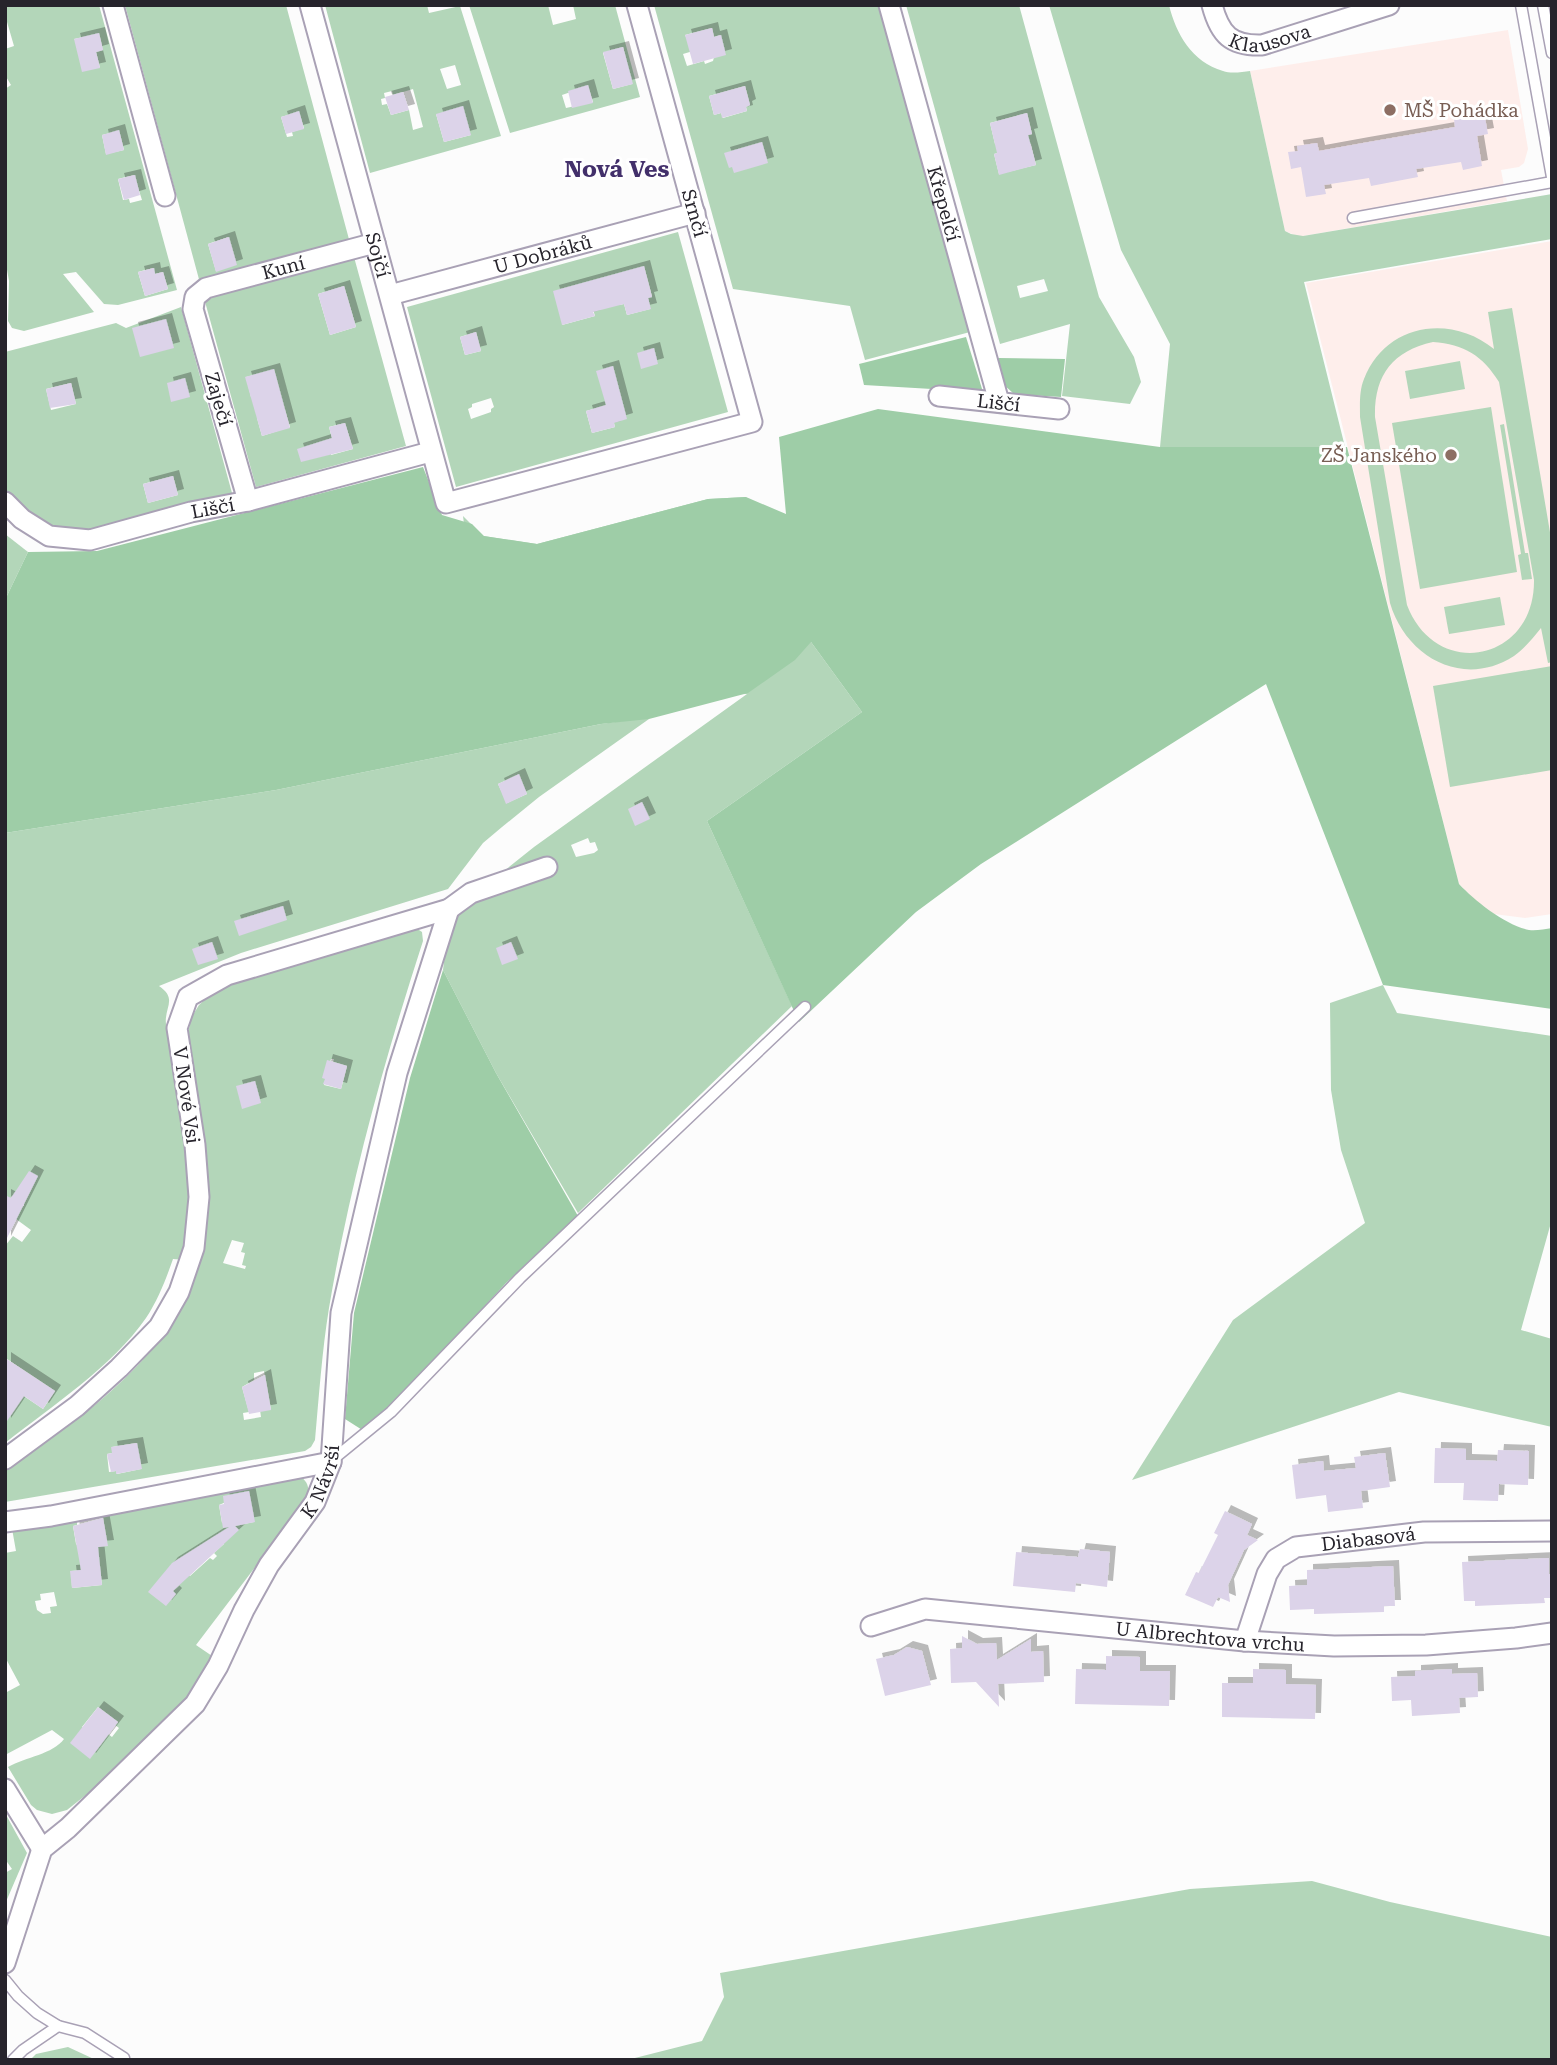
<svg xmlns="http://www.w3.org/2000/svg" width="1557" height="2065" viewBox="0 0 1557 2065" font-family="'Roboto Serif',serif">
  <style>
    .education { fill: #feeeeb }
    .green { fill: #b3d6b9; fill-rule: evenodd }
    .forest { fill: #9ecda7 }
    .building { fill: #dcd3e9; filter: url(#shadow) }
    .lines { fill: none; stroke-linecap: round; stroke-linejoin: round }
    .lane-casing { stroke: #a9a1b5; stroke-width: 13 }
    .street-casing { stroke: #a9a1b5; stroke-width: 23 }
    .lane { stroke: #fff; stroke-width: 10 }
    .street { stroke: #fff; stroke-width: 19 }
    .education-dot { fill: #8d6e63; stroke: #fff; stroke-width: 2.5 }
    .labels { text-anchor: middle; stroke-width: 6; stroke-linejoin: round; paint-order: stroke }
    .street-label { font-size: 19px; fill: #27242c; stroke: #fff }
    .education-label { font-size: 19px; fill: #785e54; stroke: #fff; text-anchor: start }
    .quarter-label { font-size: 23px; font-weight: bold; fill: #43306b; stroke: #fff }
  </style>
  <defs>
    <filter id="shadow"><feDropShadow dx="6" dy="-6" stdDeviation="0" flood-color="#0004"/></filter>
  </defs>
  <rect width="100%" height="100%" fill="#fcfcfc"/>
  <g class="education">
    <polygon points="1508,30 1528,149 1524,163 1519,167 1501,170 1507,201 1303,236 1297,236 1285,231 1250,71"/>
    <polygon points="1552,241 1552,914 1525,918 1494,914 1476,901 1459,884 1306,283"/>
  </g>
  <g class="green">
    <path d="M5 5H99L177 290 118 305 104 304 76 272 63 274 94 312 24 331 12 328 8 321 9 281 5 258V89L11 85 5 75V49L14 46 5 15ZM99 34 103 50 96 52 100 68 74 39ZM119 131 124 150 106 154 102 135ZM134 175 142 200 130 203 129 199 123 200 118 179ZM153 268 155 274 163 272 168 289 145 296 138 272Z"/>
    <path d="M125 5H286L350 243 200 283ZM299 112 304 128 292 132 293 136 287 137 281 117ZM228 237 216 271 208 244Z"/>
    <path d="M325 5H427L429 13 460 6 501 136 370 173ZM455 65 461 85 447 89 440 69ZM413 89 423 127 413 130 409 110 391 115 387 104 382 105 381 99 385 98 384 93 392 91 393 95ZM436 114 471 135 444 142Z"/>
    <path d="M469 5H548L553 25 576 19 573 5H615L640 97 510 133ZM623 47 632 84 613 89 603 53ZM588 86 593 102 566 108 562 95Z"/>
    <path d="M654 5H880L970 332 865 360 850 306 733 289ZM712 28 714 37 720 35 713 61 705 64 704 61 687 66 683 54 693 51 685 35ZM745 86 750 105 746 107 747 111 723 118 721 113 714 115 709 96Z"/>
    <path d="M906 5H1019L1099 297 1134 357 1141 382 1130 404 1062 396 1070 324 1000 344ZM1027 113 1032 134 1017 138 1019 147 1031 144 1036 165 999 174 994 154 1005 151 995 144 990 123ZM1044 279 1048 291 1020 298 1017 286Z"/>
    <path d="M1049 5H1169C1176 34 1192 62 1223 71 1231 74 1242 72 1250 71L1285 231 1291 234 1303 236 1552 194V239L1304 282 1345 447H1160L1170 344 1121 250Z"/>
    <path d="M678 232 728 412 456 487 407 307ZM644 267 652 296 648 298 650 309 627 315 624 304 619 305 611 276ZM585 282 595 316 562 325ZM476 332 481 351 465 355 460 337ZM491 398 494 407 491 409V412L471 419 468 409 472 407V404ZM622 401 614 423 615 427 592 433 586 411Z"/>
    <path d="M354 257 406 446 256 487 204 298ZM344 286 356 327 330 335 318 294ZM274 370 279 389 251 397 246 377ZM285 410 290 427 262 436 257 418ZM345 423 353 449 331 455 332 438 329 427Z"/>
    <path d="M181 307 232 493 97 530C54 535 33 521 5 490V352L116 323 126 328ZM71 383 76 404 51 410 46 389ZM173 476 178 495 148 503 143 484Z"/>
    <path d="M1512 308 1552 544V662L1548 663 1541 628C1533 638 1525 648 1514 656 1463 689 1406 657 1390 603L1360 417C1360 405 1359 391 1364 379 1385 324 1450 313 1494 349L1488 312ZM1433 342C1464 344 1483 356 1499 382L1534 580C1535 662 1436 681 1407 605L1375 417C1374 376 1392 351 1433 342Z"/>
    <polygon points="1460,361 1465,389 1410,399 1405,371"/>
    <polygon points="1491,407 1517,572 1420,589 1392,423"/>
    <polygon points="1504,424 1525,553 1528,553 1532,579 1522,580 1518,555 1521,554 1500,425"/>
    <path d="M746 497 811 642 862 712 707 821 792 1006 578 1213 496 1073 443 970 450 914 534 847 747 694 5 704 470 571 463 516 483 536 537 544 708 499ZM588 838 590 843 595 842 598 850 594 853 576 857 571 845Z"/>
    <polygon points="5,534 28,552 5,600"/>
    <polygon points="1500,597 1505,625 1449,634 1444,607"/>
    <polygon points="1552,666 1552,770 1450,787 1433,686"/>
    <path d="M637 719H649L539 797 502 827 483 843 448 889 241 953 159 986C178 999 164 1007 166 1024 172 1065 188 1105 192 1146 196 1185 191 1223 185 1260L173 1259C166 1279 158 1300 146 1318 112 1367 52 1406 5 1443V1409L12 1388 43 1409 55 1391 7 1359 5 1360V1246L13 1236 22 1242 31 1230 5 1211 24 1206V1203L12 1196 5 1205V833L276 790 601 724ZM518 775 527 794 507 803 498 784Z"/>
    <path d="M416 928 422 932 423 941C384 1061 350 1183 329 1308 322 1351 319 1396 315 1440L311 1447 305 1451 5 1502V1471C81 1418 171 1359 197 1264 201 1249 196 1221 195 1205 193 1148 193 1091 188 1034L191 1018 199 1005 211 994 246 978ZM331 1059H334L333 1062 347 1066 341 1089 324 1085ZM232 1240 244 1243 241 1252 245 1253 242 1265 246 1266 245 1269 223 1263ZM264 1371 271 1410H260L261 1417 244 1420 243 1413 249 1412 242 1387 254 1380V1373ZM136 1443 141 1469 117 1474 116 1471 109 1472 107 1454 112 1453V1447Z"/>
    <polygon points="1383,985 1397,1013 1552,1036 1552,1219 1521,1330 1552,1339 1552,1427 1399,1392 1132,1480 1233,1320 1365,1223 1341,1150 1331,1090 1330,1003"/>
    <path d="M300 1476C309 1483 310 1489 306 1500L196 1645 215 1658 179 1710 111 1775 67 1810 52 1814 37 1810 31 1805 8 1767C26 1757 53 1754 64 1739L52 1730 5 1755V1693L20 1685 5 1657V1553L16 1551 11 1523ZM249 1492 254 1522 229 1527 228 1523H222L219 1505ZM103 1517 107 1545 82 1550 76 1544 73 1526 77 1525V1521ZM215 1536 224 1544 214 1553 217 1556 213 1560 210 1558 190 1576 172 1564ZM100 1569 102 1585 72 1588 71 1571ZM54 1592 57 1606 50 1607 51 1613 43 1614 37 1610 35 1601 41 1600 40 1594ZM98 1707 118 1722 115 1725 119 1728 112 1737 108 1734 102 1742 82 1727Z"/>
    <polygon points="5,1813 27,1853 5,1904 5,1873 12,1869 5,1859"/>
    <polygon points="1312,1881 1390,1902 1552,1937 1552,2060 627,2060 702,2041 724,1997 720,1973 1190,1889"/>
    <polygon points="68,2047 96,2060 30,2060 36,2054"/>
  </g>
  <g class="forest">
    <polygon points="966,337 983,392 864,385 859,364"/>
    <polygon points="998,358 1065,359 1061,397 1014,394 1003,384"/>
    <path d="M878 409 1160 447H1347L1459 884C1475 901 1505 925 1529 930 1536 931 1545 929 1552 928V1009L1383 985 1266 684 981 864 916 912 799 1022 707 821 862 712 811 642 795 660 748 693 649 719 601 724 276 790 5 833V600L28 552 97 551 423 467 442 515 472 524 484 536 537 544 708 499 746 497 786 514 779 437Z"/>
    <polygon points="443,970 496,1073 578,1216 506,1283 367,1433 345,1419 354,1313 410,1078"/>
  </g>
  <g class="building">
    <polygon points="712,28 714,37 721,35 726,55 693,64 685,35"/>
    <polygon points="99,33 103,50 96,52 100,68 82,72 74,39"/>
    <polygon points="623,47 633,84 613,89 603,52"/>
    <polygon points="588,85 593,103 572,108 568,91"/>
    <polygon points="745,86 750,105 746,107 747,111 722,118 721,113 714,115 709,96"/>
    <polygon points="403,92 409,110 391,115 385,97"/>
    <polygon points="463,106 471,135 444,142 436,114"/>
    <polygon points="299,111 304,129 286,134 281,117"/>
    <polygon points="1027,113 1032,134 1028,135 1036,165 999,175 994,154 997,153 990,123"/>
    <polygon points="1473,115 1474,120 1485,118 1488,134 1477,136 1482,166 1463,170 1461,162 1416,169 1418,177 1371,186 1369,178 1324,185 1326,194 1306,197 1301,167 1291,169 1288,152 1298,151 1297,146 1317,143 1319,151 1363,143 1455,127 1454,119"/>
    <polygon points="119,130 124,150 106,155 102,135"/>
    <polygon points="762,142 768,163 734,173 732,167 729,168 724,153"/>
    <polygon points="135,175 140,195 124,200 118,179"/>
    <polygon points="229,237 237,265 216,272 208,244"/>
    <polygon points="644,266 652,297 648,298 651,309 627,315 624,304 593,312 595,316 562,325 553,291"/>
    <polygon points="154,268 155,274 163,272 168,289 145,296 138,272"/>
    <polygon points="344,286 356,327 330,335 318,294"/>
    <polygon points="166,319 174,348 140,357 132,328"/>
    <polygon points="476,332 481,351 465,355 460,337"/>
    <polygon points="654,348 658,364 641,369 637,353"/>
    <polygon points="613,366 627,419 614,423 615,427 592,433 586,411 606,405 596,371"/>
    <polygon points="274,369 290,428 262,436 245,377"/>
    <polygon points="185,378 190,397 171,402 167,383"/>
    <polygon points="71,383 76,404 50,408 46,389"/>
    <polygon points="345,423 353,449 301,462 297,449 332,438 329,427"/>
    <polygon points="173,476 178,495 148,503 143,484"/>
    <polygon points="519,774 527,794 506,804 498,784"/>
    <polygon points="642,802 650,819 635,826 628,809"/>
    <polygon points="283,906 287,920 239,936 234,921"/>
    <polygon points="212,942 218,959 198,965 192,949"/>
    <polygon points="511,942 518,959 502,965 496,948"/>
    <polygon points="327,1060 347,1066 341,1089 323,1084 325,1079 322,1078"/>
    <polygon points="255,1081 261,1103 242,1109 236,1086"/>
    <polygon points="29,1171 38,1176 5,1242 5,1195 11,1198"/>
    <polygon points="5,1358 55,1391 43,1409 24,1396 5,1424"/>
    <polygon points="265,1375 271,1410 249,1414 242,1387"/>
    <polygon points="137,1443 142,1469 116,1474 116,1471 111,1472 107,1454 112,1453 111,1447"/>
    <polygon points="1435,1448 1466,1449 1466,1460 1497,1461 1498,1450 1529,1451 1528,1485 1499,1484 1498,1501 1463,1500 1464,1483 1434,1483"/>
    <polygon points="1385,1453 1390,1487 1361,1491 1363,1508 1328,1512 1326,1495 1296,1499 1292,1465 1323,1461 1324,1471 1356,1468 1354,1457"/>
    <polygon points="249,1491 255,1522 235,1526 239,1530 173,1591 176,1594 166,1606 148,1592 172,1563 229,1527 223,1528 219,1505 224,1504 223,1496"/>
    <polygon points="1225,1511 1252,1524 1247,1535 1258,1540 1244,1550 1228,1585 1230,1602 1218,1597 1213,1607 1185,1595 1196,1572 1199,1573 1218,1535 1214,1533"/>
    <polygon points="103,1518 108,1546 98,1547 102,1585 72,1588 70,1571 81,1570 73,1526"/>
    <polygon points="1080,1549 1110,1552 1107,1587 1076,1583 1075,1592 1013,1586 1016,1552 1078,1557"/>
    <polygon points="1549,1558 1549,1574 1552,1574 1552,1598 1544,1598 1545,1603 1475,1606 1475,1601 1464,1601 1462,1562"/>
    <polygon points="1393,1566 1395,1606 1384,1606 1384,1612 1314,1614 1314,1609 1290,1610 1289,1586 1307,1585 1307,1570"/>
    <polygon points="962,1636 977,1644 996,1643 997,1660 1031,1639 1031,1652 1043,1651 1044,1682 998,1684 999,1707 976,1682 951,1683 950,1649 962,1648"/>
    <polygon points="907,1647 922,1651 931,1685 885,1696 876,1659 894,1655"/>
    <polygon points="1106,1656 1140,1657 1140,1671 1170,1671 1169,1706 1075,1704 1076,1669 1106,1670"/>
    <polygon points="1253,1669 1286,1670 1286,1684 1316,1685 1315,1719 1222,1717 1222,1683 1253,1683"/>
    <polygon points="1452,1669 1452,1674 1477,1673 1478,1697 1459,1698 1460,1713 1412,1716 1411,1700 1392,1701 1391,1677 1415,1676 1415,1671"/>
    <polygon points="98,1707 118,1722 90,1759 70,1743"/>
  </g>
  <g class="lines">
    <defs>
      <g id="lane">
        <polyline points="1521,5 1552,177"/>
        <polyline points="1543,5 1552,53"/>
        <polyline points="1353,218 1552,182"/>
        <polyline points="331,1461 391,1412 520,1278 805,1007"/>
        <polyline points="5,1980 18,1996 37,2013 58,2026 85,2033 124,2058"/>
        <polyline points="13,2060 23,2050 58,2026"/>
      </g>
      <g id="street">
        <polyline points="113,5 165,196"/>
        <path id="s1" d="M310 5 446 503 752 422 637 5"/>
        <path id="s2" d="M889 5 999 402"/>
        <path id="s3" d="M1212 5C1220 35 1231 46 1262 45L1389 5"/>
        <path id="s4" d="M390 295 695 213"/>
        <path id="s5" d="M939 396 1059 409"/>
        <path id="s6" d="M248 501 193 309 195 297 206 288 375 243"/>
        <path id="s7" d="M5 502 22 519 49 536 90 540 191 512 248 501 430 452"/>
        <polyline points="5,1459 77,1406 119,1368 159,1327 179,1292 194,1248 199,1197 195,1145 177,1028 188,997 227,975 449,909 471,893 547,867"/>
        <polyline points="5,1522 51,1516 331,1462"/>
        <path id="s8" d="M871 1626 925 1609 1245 1641 1334 1646 1426 1645 1516 1638 1552 1633"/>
        <path id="s9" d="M1245 1641 1267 1574 1276 1559 1296 1547 1424 1532 1552 1531"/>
        <polyline points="5,1789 42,1849"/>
        <path id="s10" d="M5 1963 42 1849 68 1828 195 1704 218 1666 244 1610 269 1565 315 1502 331 1462 341 1313 397 1073 449 909"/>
      </g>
    </defs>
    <use href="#lane" class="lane-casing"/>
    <use href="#street" class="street-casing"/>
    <use href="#lane" class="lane"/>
    <use href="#street" class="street"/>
  </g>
  <g class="education-dot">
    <circle cx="1390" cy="110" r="7"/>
    <circle cx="1451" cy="455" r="7"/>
  </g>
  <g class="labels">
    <g class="street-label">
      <text dy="7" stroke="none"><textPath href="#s3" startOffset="80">Klausova</textPath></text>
      <text dy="7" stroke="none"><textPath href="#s2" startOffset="206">Křepelčí</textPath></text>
      <text transform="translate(695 213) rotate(74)" y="7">Srnčí</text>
      <text dy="7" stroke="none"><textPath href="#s1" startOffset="259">Sojčí</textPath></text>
      <text dy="7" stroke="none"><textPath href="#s4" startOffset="158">U Dobráků</textPath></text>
      <text dy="7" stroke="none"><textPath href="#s6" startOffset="306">Kuní</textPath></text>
      <text transform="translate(219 399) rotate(74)" y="7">Zaječí</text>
      <text dy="7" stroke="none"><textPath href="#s5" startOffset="60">Liščí</textPath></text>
      <text dy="7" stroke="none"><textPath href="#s7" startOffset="224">Liščí</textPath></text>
      <text transform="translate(187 1095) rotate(82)" y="7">V Nové Vsi</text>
      <text dy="7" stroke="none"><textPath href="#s10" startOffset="588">K Návrší</textPath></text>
      <text dy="7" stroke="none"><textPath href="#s9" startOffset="184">Diabasová</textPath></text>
      <text dy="7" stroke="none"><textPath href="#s8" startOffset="343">U Albrechtova vrchu</textPath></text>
    </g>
    <g class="education-label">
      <text x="1404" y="117">MŠ Pohádka</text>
      <text x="1437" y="462" text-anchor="end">ZŠ Janského</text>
    </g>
    <g class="quarter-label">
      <text x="617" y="177">Nová Ves</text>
    </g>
  </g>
  <rect width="1557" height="2065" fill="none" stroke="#27242c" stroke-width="14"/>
</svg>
